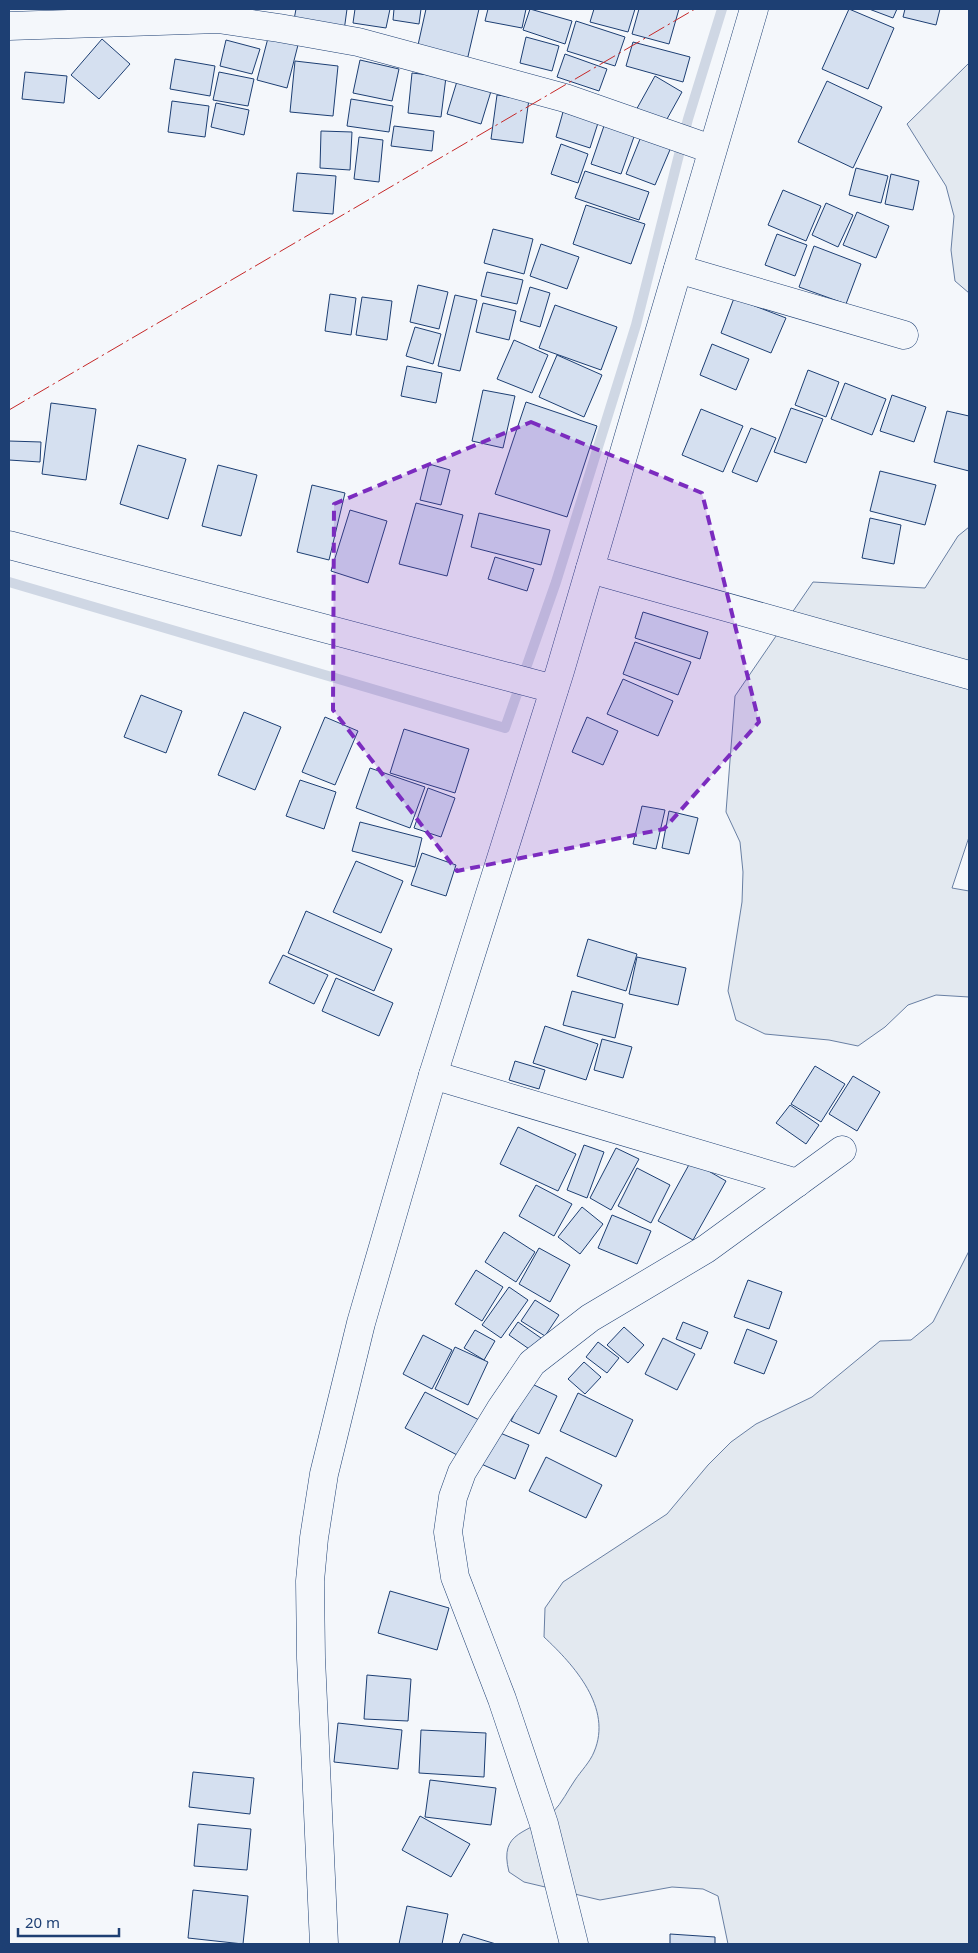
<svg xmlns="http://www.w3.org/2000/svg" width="978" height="1953" viewBox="0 0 978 1953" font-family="'Noto Sans',sans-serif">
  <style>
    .green { fill: #e3e9f0; stroke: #687fa3 }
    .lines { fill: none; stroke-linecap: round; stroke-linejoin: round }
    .stream { stroke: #cfd7e4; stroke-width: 10 }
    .building { fill: #d5e0f0; stroke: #1d3f73 }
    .minor-casing { stroke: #1d3f73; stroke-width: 29 }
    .minor { stroke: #f4f7fb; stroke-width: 28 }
    .power { stroke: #c62828; stroke-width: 1; stroke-dasharray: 18 4 2.5 4; stroke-linecap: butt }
    .marked { fill: #7b2cbf; fill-opacity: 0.2; stroke: #7b2cbf; stroke-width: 4; stroke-dasharray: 10 6; stroke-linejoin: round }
  </style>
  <rect width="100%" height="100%" fill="#f4f7fb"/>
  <g class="green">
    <polygon points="969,63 969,293 955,281 951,250 954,216 946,186 907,124"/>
    <polygon points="969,527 969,837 952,888 969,891 969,997 936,995 908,1005 885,1027 858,1046 829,1040 765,1034 736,1020 728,991 742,902 743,872 740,842 726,812 735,696 813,582 925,588 958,536"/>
    <path d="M969 1251V1944H728L718 1896 703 1889 672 1887 600 1900 524 1882 509 1872C498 1829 530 1835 553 1812 562 1803 568 1790 575 1780 581 1771 590 1762 594 1752 613 1708 574 1665 544 1637L545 1608 563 1582 667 1514 708 1465 731 1442 756 1424 812 1397 880 1341 911 1340 933 1322Z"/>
  </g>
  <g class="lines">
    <polyline class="stream" points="9,582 505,728 556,582 636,325 688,119 722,9"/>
  </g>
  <g class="building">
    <polygon points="296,9 347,9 344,31 293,25"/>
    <polygon points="355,9 390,9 386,28 353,23"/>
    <polygon points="394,9 421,9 419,24 393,20"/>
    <polygon points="426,9 479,9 466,65 416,54"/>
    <polygon points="488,9 526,9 522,28 485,21"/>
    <polygon points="530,9 572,21 565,44 523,30"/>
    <polygon points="594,9 635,9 628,32 590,22"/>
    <polygon points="639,9 679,9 669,44 632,34"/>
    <polygon points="849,9 894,28 868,89 822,69"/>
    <polygon points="869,9 897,9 893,18"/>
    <polygon points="905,9 940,9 936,25 903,17"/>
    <polygon points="576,21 625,37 615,66 567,51"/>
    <polygon points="526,37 559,46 552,71 520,63"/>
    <polygon points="268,38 298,45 287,88 257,80"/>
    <polygon points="102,39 130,64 99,99 71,75"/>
    <polygon points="226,40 260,49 252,74 220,66"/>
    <polygon points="633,42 690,57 683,82 626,66"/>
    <polygon points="565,54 607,69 599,91 557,77"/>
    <polygon points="175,59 215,66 210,96 170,89"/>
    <polygon points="360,60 399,69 392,101 353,93"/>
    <polygon points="295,61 338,66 333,116 290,112"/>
    <polygon points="25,72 67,76 64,103 22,99"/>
    <polygon points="219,72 254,79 248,106 213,100"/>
    <polygon points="412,73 446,77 441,117 408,113"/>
    <polygon points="655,76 682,92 662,128 635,112"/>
    <polygon points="458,78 492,88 481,124 447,114"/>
    <polygon points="827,81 882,107 853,168 798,142"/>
    <polygon points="497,95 529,99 523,143 491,139"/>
    <polygon points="351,99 393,106 389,132 347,126"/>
    <polygon points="172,101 209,106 205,137 168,132"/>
    <polygon points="216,103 249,110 244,135 211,127"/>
    <polygon points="563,112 598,123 590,148 556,137"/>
    <polygon points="606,120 636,131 621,174 591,164"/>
    <polygon points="394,126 434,131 432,151 391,146"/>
    <polygon points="321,131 352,132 350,170 320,168"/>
    <polygon points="642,134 672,145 655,185 626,174"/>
    <polygon points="359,137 383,140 379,182 354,179"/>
    <polygon points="561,144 588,154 578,183 551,174"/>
    <polygon points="856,168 888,176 881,203 849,195"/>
    <polygon points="585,171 649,192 639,220 575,198"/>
    <polygon points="297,173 336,176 333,214 293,211"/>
    <polygon points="891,174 919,181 913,210 885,204"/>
    <polygon points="783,190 821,206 806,241 768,225"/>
    <polygon points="826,203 853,215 838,247 812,235"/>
    <polygon points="586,205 645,224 631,264 573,244"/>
    <polygon points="857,212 889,226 876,258 843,245"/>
    <polygon points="493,229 533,239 524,274 484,263"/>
    <polygon points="777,234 807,245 795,276 765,265"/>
    <polygon points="541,244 579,257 567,289 530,276"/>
    <polygon points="814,246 861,264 846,304 799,287"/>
    <polygon points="487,272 523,280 517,304 481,296"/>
    <polygon points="418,285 448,292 439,329 410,322"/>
    <polygon points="530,287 550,293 540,327 520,321"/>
    <polygon points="330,294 356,298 351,335 325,331"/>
    <polygon points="455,295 477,300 460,371 438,366"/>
    <polygon points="362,297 392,301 387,340 356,335"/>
    <polygon points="734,298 786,318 771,353 721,333"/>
    <polygon points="483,303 516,311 509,340 476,332"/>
    <polygon points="555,305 617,327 601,370 539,348"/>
    <polygon points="415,327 441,334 433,364 406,356"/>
    <polygon points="514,340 548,355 532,393 497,379"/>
    <polygon points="712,344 749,359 736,390 700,375"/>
    <polygon points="557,355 602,375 584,417 539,397"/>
    <polygon points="407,366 442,373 436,403 401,396"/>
    <polygon points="808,370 839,382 826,417 795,405"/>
    <polygon points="845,383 886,399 872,435 831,419"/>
    <polygon points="483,390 515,396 503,448 472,441"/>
    <polygon points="892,395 926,407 914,442 880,431"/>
    <polygon points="526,402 597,426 567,517 495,494"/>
    <polygon points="51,403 96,409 86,480 42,474"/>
    <polygon points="791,408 823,419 806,463 774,452"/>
    <polygon points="701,409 743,426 723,472 682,455"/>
    <polygon points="947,411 969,416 969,471 934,462"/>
    <polygon points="751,428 776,438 757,482 732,472"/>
    <polygon points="9,441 41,442 40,462 9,460"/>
    <polygon points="138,445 186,459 168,519 120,504"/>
    <polygon points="429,464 450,470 441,505 420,500"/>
    <polygon points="218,465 257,475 241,536 202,526"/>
    <polygon points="880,471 936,485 925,525 870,511"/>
    <polygon points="312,485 345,493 329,560 297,552"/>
    <polygon points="416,503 463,515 447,576 399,564"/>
    <polygon points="350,510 387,521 368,583 331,571"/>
    <polygon points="479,513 550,530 541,565 471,547"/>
    <polygon points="870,518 901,525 894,564 862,558"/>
    <polygon points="495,557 534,569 527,591 488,579"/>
    <polygon points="643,612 708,632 700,659 635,638"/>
    <polygon points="635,642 691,662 678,695 623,674"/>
    <polygon points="623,679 673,701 658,736 607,714"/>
    <polygon points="141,695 182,711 166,753 124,737"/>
    <polygon points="244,712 281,727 255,790 218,775"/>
    <polygon points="325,717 358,731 335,785 302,772"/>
    <polygon points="587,717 618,731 603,765 572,752"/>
    <polygon points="404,729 469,749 455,793 390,773"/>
    <polygon points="370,768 425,787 410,828 356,808"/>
    <polygon points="300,780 336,792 324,829 286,816"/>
    <polygon points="428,788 455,798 441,837 414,828"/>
    <polygon points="642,806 665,810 656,849 633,844"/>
    <polygon points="669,811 698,818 689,854 662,848"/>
    <polygon points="360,822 422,838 415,867 352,851"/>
    <polygon points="422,853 456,865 446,896 411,885"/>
    <polygon points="356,861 403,881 381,933 333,912"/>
    <polygon points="306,911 392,949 374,991 288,953"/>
    <polygon points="588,939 637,954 626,991 577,976"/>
    <polygon points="283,955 328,975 314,1004 269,983"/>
    <polygon points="637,957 686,968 678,1005 629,994"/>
    <polygon points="336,978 393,1003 379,1036 322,1011"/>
    <polygon points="572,991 623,1004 615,1038 563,1025"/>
    <polygon points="545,1026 598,1044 586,1080 533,1063"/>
    <polygon points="602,1039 632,1047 623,1078 594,1070"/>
    <polygon points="515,1061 545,1070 539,1089 509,1080"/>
    <polygon points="815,1066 845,1084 821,1122 791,1104"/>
    <polygon points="853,1076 880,1092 857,1131 829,1114"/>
    <polygon points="790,1105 819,1125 806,1144 776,1123"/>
    <polygon points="518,1127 576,1154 558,1191 500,1164"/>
    <polygon points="584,1145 604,1152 587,1198 567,1190"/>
    <polygon points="616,1148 639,1159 611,1210 590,1198"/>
    <polygon points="691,1161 726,1181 693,1240 658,1221"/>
    <polygon points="637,1168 670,1185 651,1223 618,1206"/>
    <polygon points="536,1185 572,1204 554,1236 519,1216"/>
    <polygon points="582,1207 603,1224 580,1254 558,1237"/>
    <polygon points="612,1215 651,1231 637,1264 598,1248"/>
    <polygon points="504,1232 535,1252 516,1282 485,1262"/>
    <polygon points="539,1248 570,1265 550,1302 519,1284"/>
    <polygon points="476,1270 503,1287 482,1321 455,1304"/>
    <polygon points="748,1280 782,1292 769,1329 734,1317"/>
    <polygon points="509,1287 528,1300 501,1338 482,1325"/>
    <polygon points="535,1300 559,1315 545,1336 521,1321"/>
    <polygon points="518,1322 541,1338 532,1351 509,1335"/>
    <polygon points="683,1322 708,1332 701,1349 676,1339"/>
    <polygon points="624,1327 644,1345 628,1363 607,1345"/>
    <polygon points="747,1329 777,1341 764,1374 734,1363"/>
    <polygon points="475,1330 495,1341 484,1360 464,1348"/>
    <polygon points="423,1335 452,1350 432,1389 403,1374"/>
    <polygon points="663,1338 695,1354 677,1390 645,1374"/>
    <polygon points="598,1342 619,1358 607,1373 586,1357"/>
    <polygon points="455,1347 488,1362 468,1405 435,1389"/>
    <polygon points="584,1362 601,1377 585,1394 568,1379"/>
    <polygon points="530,1383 557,1396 539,1434 511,1421"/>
    <polygon points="425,1392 481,1421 461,1457 405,1428"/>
    <polygon points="578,1393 633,1420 616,1457 560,1431"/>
    <polygon points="493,1430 529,1445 515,1479 479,1463"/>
    <polygon points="546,1457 602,1485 586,1518 529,1491"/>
    <polygon points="390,1591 449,1608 437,1650 378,1633"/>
    <polygon points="367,1675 411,1679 408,1721 364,1719"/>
    <polygon points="338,1723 402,1730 398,1769 334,1762"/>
    <polygon points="421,1730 486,1733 484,1777 419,1773"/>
    <polygon points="193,1772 254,1778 250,1814 189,1807"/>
    <polygon points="430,1780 496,1788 491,1825 425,1817"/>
    <polygon points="420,1816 470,1844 451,1877 402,1850"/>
    <polygon points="198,1824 251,1829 247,1870 194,1866"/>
    <polygon points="193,1890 248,1896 243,1944 188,1938"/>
    <polygon points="407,1906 448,1914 442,1944 399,1944"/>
    <polygon points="463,1934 496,1944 459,1944"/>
    <polygon points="670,1934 715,1937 715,1944 670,1944"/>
  </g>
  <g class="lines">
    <defs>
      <g id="minor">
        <polyline points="9,26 218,19 279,28 358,42 565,98 711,149"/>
        <polyline points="678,269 904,335"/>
        <polyline points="9,545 554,689"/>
        <polyline points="590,569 969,675"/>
        <polyline points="433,1075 797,1183"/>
        <polyline points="324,1944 311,1658 310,1581 314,1538 324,1474 361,1323 433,1075 560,671 754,9"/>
        <polyline points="574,1944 544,1824 502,1699 455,1577 448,1532 453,1497 462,1472 500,1410 532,1363 590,1318 706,1249 842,1150"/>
      </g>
    </defs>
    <use href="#minor" class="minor-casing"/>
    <use href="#minor" class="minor"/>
    <polyline class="power" points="9,410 695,9"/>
  </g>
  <path class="marked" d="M531 422 702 493 759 722 664 829 457 871 333 710 334 504Z"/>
  <rect width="978" height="1953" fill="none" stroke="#1d3f73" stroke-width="20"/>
  <path d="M18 1928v8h101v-8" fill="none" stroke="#1d3f73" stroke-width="2.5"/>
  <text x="25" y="1928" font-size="15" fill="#1d3f73" stroke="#f4f7fb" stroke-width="4" paint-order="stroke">20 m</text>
</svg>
